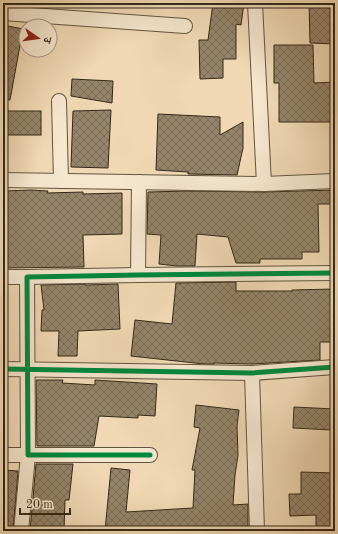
<svg xmlns="http://www.w3.org/2000/svg" width="338" height="534" viewBox="0 0 338 534" font-family="'Old Standard TT','Noto Serif Devanagari',serif">
  <style>
    .building { fill: url(#building-cross-hatch); stroke: #342819 }
    .lines { fill: none; stroke-linecap: round; stroke-linejoin: round }
    .minor-casing { stroke: #635440; stroke-width: 16 }
    .minor { stroke: #f5e6ce; stroke-width: 14 }
    .cycleway-casing { stroke: #f5e6ce; stroke-width: 8 }
    .cycleway { stroke: #00873e; stroke-width: 5 }
  </style>
  <defs>
    <pattern id="building-cross-hatch" width="8" height="8" patternUnits="userSpaceOnUse"><rect width="8" height="8" fill="#958469"/><path d="M0 0l8 8M0 8l8-8" fill="none" stroke="#7a6c56"/></pattern>
  </defs>
  <rect width="100%" height="100%" fill="#efd8b3"/>
  <filter id="stains"><feTurbulence type="fractalNoise" baseFrequency=".005" numOctaves="4"/><feColorMatrix values="0 0 0 0 .2 0 0 0 0 .09 0 0 0 0 .02 0 0 0 .5 -.17"/></filter>
  <radialGradient id="worn" r=".72"><stop offset=".6" stop-color="#630" stop-opacity="0"/><stop offset="1" stop-color="#630" stop-opacity=".3"/></radialGradient>
  <g class="building">
    <polygon points="213,3 244,3 241,25 236,24 236,59 223,59 223,78 200,79 199,40 208,40"/>
    <polygon points="309,3 335,3 335,44 310,43"/>
    <polygon points="3,25 23,29 10,100 3,99"/>
    <polygon points="274,45 313,45 314,83 335,82 335,122 279,122 279,83 274,83"/>
    <polygon points="72,79 113,81 112,103 71,96"/>
    <polygon points="111,110 108,168 71,167 73,111"/>
    <rect x="3" y="111" width="38" height="24"/>
    <polygon points="158,114 220,117 220,135 243,122 243,148 237,175 188,174 188,172 156,170"/>
    <polygon points="31,190 48,191 47,193 83,192 83,194 122,193 122,234 83,235 84,267 3,268 3,191"/>
    <polygon points="335,190 335,204 318,204 319,252 302,252 302,259 260,259 260,263 236,263 228,237 197,234 195,266 177,266 159,264 161,235 147,234 148,192 188,191 264,192"/>
    <polygon points="236,282 236,291 292,291 292,290 335,289 335,326 332,326 332,342 320,342 320,360 252,364 214,363 214,364 204,364 131,356 135,320 172,324 176,283"/>
    <polygon points="85,284 85,285 118,284 120,329 78,331 77,356 58,356 59,331 41,331 42,310 44,310 41,285"/>
    <polygon points="36,380 63,380 62,383 95,385 95,380 157,384 155,416 138,415 138,418 99,416 94,446 37,446"/>
    <polygon points="196,405 239,410 237,426 238,455 235,475 233,505 248,504 248,531 105,531 111,468 130,470 126,512 193,508 195,470 192,470 200,428 194,427"/>
    <polygon points="294,407 334,409 333,430 293,428"/>
    <polygon points="36,464 73,464 69,500 65,500 64,531 30,531"/>
    <polygon points="3,470 18,471 13,531 3,531"/>
    <polygon points="301,472 335,473 335,531 316,531 316,515 290,516 289,494 301,494"/>
  </g>
  <g class="lines">
    <defs>
      <g id="minor">
        <polyline points="255,3 264,184"/>
        <polyline points="3,13 185,26"/>
        <polyline points="59,101 61,181"/>
        <polyline points="3,180 264,184 335,181"/>
        <polyline points="138,275 139,182"/>
        <polyline points="3,277 27,277"/>
        <polyline points="3,369 252,373 335,367"/>
        <polyline points="252,373 257,531"/>
        <polyline points="3,455 28,455 21,531"/>
        <polyline points="150,455 28,455 27,277 138,275 335,273"/>
      </g>
    </defs>
    <use href="#minor" class="minor-casing"/>
    <use href="#minor" class="minor"/>
    <defs>
      <g id="cycleway">
        <polyline points="3,369 252,373 335,367"/>
        <polyline points="150,455 28,455 27,277 138,275 335,273"/>
      </g>
    </defs>
    <use href="#cycleway" class="cycleway-casing"/>
    <use href="#cycleway" class="cycleway"/>
  </g>
  <rect width="338" height="534" fill="none" stroke="#efd8b3" stroke-width="16"/>
  <rect x="4" y="4" width="330" height="526" fill="none" stroke="#342819" stroke-width="2"/>
  <rect x="8" y="8" width="322" height="518" fill="none" stroke="#342819"/>
  <g transform="translate(38 38) rotate(103)"><circle r="19" fill="#f5e6ce" stroke="#a89a86"/>
  <path d="M0-3L7 15L0 10L-7 15Z" fill="#8f2418"/>
  <text y="-6" font-size="11" font-weight="bold" text-anchor="middle" fill="#342819">उ</text>
  </g>
  <path d="M20 508v6h50v-6" fill="none" stroke="#342819" stroke-width="2"/>
  <text x="26" y="508" font-size="12" fill="#342819" stroke="#f5e6ce" stroke-width="3" paint-order="stroke">20 m</text>
  <rect width="100%" height="100%" filter="url(#stains)"/>
  <rect width="100%" height="100%" fill="url(#worn)"/>
</svg>
